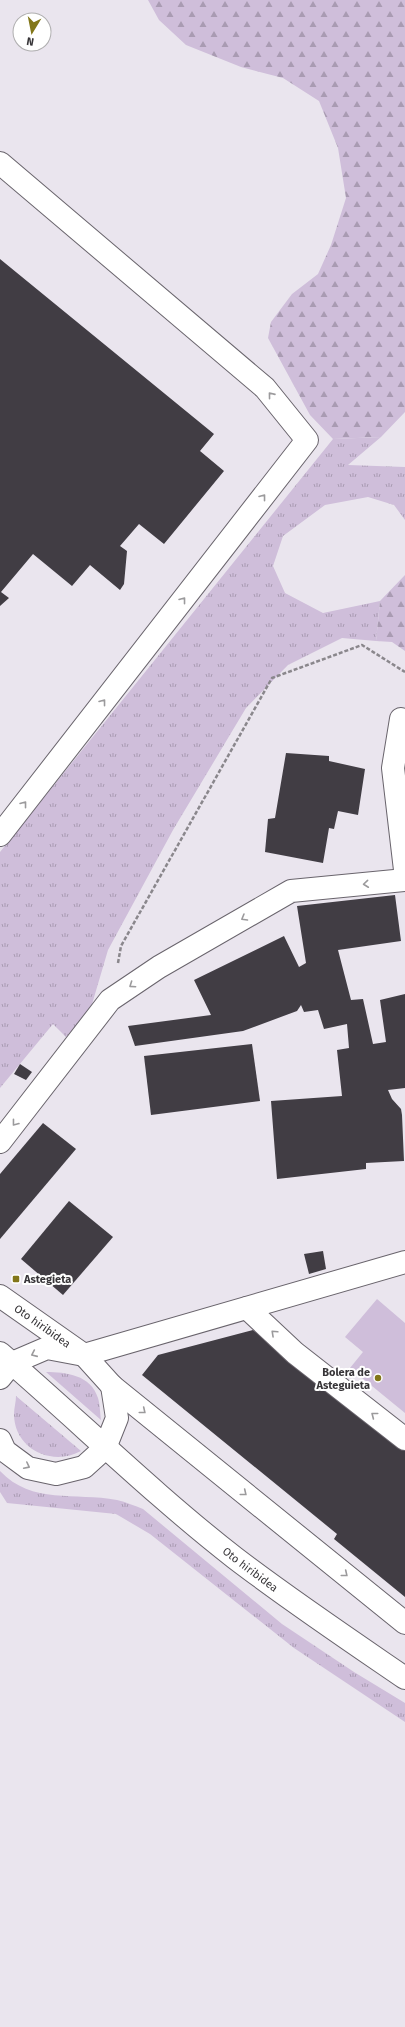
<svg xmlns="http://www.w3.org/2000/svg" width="405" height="2027" viewBox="0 0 405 2027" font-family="'Fira Sans',sans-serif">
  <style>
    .grass { fill: url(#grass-tufts) }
    .forest { fill: url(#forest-firs) }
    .garden { fill: #cfbeda }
    .building { fill: #413d44 }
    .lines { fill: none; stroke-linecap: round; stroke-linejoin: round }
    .minor-casing { stroke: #69646c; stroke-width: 24 }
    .path { stroke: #8a878c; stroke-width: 2.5; stroke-dasharray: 4 2; stroke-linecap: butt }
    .minor { stroke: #fff; stroke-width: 22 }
    .oneway { stroke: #9b9a9c }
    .poi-dot { fill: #827619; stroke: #fff; stroke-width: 1.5 }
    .labels { text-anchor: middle; stroke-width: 4; stroke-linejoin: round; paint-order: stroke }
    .poi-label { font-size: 11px; font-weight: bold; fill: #373538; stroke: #fff; text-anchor: start }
    .street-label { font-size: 11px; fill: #373538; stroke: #fff }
  </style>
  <defs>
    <pattern id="grass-tufts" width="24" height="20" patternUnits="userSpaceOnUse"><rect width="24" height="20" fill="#cfbeda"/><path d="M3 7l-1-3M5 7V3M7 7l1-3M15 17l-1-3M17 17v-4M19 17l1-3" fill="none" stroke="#a99bb2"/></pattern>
    <pattern id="forest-firs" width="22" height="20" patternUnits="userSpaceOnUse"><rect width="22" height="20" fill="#cfbeda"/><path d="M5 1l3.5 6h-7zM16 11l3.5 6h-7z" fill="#a99bb2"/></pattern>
  </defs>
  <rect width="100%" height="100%" fill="#eae5ee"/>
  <g class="grass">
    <polygon points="381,437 348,465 405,467 405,520 394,505 368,497 325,505 283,536 273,566 285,593 323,613 380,601 376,641 342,638 288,665 246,708 173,830 108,950 90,1011 66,1037 53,1024 0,1088 0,852 333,439"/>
    <path d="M46 1372C66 1372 91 1375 98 1398 100 1404 100 1413 101 1420Z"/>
    <path d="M16 1396 81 1451C52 1467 14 1449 14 1414 14 1408 16 1402 16 1396Z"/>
    <path d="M0 1471C32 1505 75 1492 117 1500 126 1502 135 1506 143 1509L282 1624 354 1672 405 1703V1722L294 1648 150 1534 116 1514 7 1503 0 1492Z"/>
  </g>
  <g class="forest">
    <polygon points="148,0 405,0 405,412 381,437 333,439 310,415 268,338 271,322 292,294 318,274 331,245 346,198 338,148 319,101 283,78 241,67 186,45 159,20"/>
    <polygon points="405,575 405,651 392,642 376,641 380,601"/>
  </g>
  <polygon class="garden" points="377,1299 405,1323 405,1413 350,1368 363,1352 345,1337"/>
  <g class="building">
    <polygon points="0,259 214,434 200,451 224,471 164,544 139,524 120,546 127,551 124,584 120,590 90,565 72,586 33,554 1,592 9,598 0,606"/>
    <polygon points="286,753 329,756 329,761 365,769 358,815 338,811 334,829 329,828 323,863 265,852 268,819 275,818"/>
    <polygon points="395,895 401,941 338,950 351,1000 363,999 373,1044 386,1042 380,1000 405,994 405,1088 388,1090 392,1099 401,1109 402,1115 404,1161 366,1163 366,1169 277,1179 271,1101 342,1096 337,1050 349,1048 347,1024 324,1029 318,1010 304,1012 301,1005 297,1011 243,1031 135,1046 128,1026 211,1015 194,980 284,936 299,967 306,963 297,906"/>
    <polygon points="252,1044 260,1101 151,1115 144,1056"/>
    <polygon points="20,1064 32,1072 26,1080 14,1074"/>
    <polygon points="43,1123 76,1149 0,1239 0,1174"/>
    <polygon points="69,1201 113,1237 63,1295 21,1259"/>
    <polygon points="323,1251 326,1269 309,1274 304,1254"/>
    <polygon points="253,1330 405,1449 405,1597 334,1539 337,1534 142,1375 158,1355"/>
  </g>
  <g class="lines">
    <defs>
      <g id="minor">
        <polyline points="0,163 265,388 307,440 0,835"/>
        <polyline points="401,719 393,768 405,870"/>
        <polyline points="0,1142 110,1000 159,967 291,891 405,880"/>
        <path id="s1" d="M0 1296 84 1355 112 1386 405 1623"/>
        <polyline points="247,1308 295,1353 405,1439"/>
        <path id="s2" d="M0 1353C79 1421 153 1494 235 1558 290 1600 348 1639 405 1678"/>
        <polyline points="0,1378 12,1363 47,1348 84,1355 405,1262"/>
        <polyline points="0,1440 5,1451 28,1468 56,1474 84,1467 105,1448 117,1418 112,1386"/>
      </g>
    </defs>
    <use href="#minor" class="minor-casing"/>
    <polyline class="path" points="118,963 121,946 272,678 362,645 405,672"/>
    <use href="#minor" class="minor"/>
  </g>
  <defs><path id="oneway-chevron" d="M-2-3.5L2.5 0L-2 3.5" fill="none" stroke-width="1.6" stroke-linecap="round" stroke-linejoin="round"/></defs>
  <g class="oneway">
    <use href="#oneway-chevron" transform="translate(271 395) rotate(-129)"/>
    <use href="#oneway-chevron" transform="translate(263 497) rotate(-52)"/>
    <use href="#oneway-chevron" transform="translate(183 600) rotate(-52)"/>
    <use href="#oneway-chevron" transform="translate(103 702) rotate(-52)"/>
    <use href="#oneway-chevron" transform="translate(24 804) rotate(-52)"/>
    <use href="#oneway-chevron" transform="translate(366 884) rotate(174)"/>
    <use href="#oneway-chevron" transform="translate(244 918) rotate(150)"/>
    <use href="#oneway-chevron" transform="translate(132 985) rotate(146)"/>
    <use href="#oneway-chevron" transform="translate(15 1123) rotate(128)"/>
    <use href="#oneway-chevron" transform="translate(274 1333) rotate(-137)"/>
    <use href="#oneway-chevron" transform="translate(34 1354) rotate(156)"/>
    <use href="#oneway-chevron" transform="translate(143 1411) rotate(39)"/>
    <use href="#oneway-chevron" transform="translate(374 1415) rotate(-142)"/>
    <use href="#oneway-chevron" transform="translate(27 1466) rotate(27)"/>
    <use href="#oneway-chevron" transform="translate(244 1493) rotate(39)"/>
    <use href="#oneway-chevron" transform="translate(345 1574) rotate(39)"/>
  </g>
  <g class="poi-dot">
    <rect x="12" y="1275" width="8" height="8" rx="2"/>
    <circle cx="378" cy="1378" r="4"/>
  </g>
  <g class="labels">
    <g class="poi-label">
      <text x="24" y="1283">Astegieta</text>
      <text x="370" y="1376" text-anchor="end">Bolera de<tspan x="370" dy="13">Asteguieta</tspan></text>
    </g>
    <g class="street-label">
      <text dy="4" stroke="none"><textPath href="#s1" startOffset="52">Oto hiribidea</textPath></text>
      <text dy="4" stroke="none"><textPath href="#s2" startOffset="331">Oto hiribidea</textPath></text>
    </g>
  </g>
  <g transform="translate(32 32) rotate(190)"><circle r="19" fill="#ffffff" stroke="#afaeaf"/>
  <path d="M0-3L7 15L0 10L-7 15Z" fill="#827619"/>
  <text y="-6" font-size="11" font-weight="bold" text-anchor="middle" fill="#373538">N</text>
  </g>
</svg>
